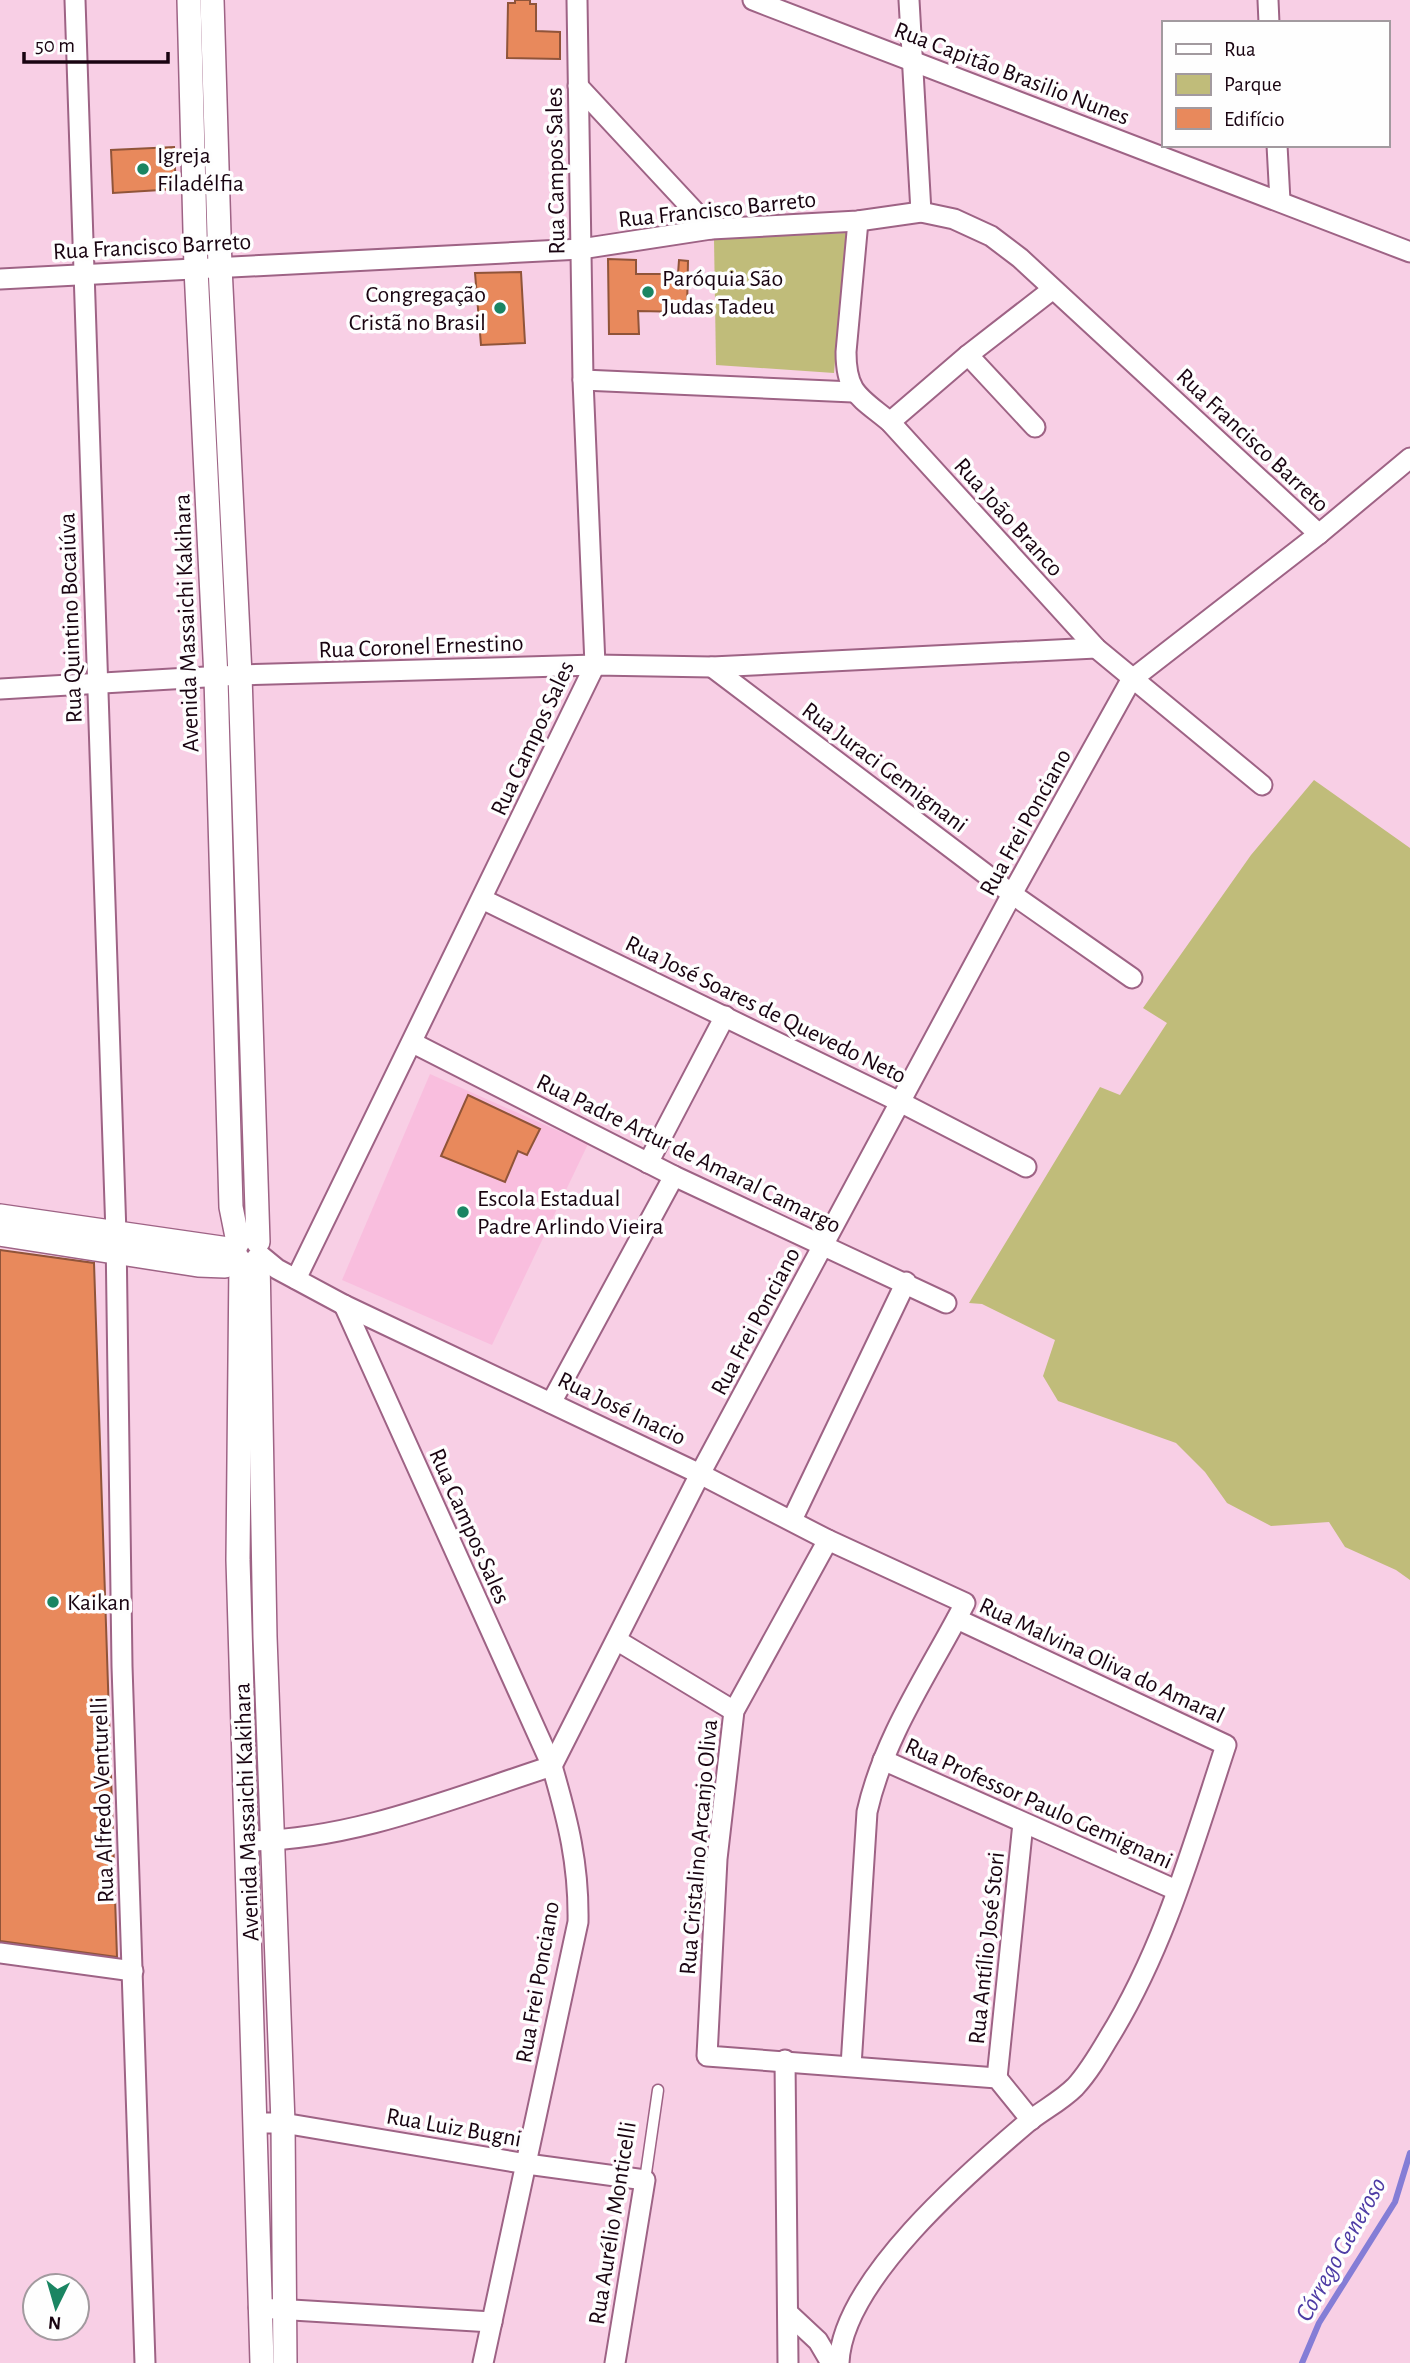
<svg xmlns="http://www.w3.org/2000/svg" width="1410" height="2363" viewBox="0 0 1410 2363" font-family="'Alegreya Sans',sans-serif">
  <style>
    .built { fill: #f9bede }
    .green { fill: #c0bc7a }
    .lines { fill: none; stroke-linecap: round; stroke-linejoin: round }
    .stream { stroke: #847dd6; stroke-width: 6 }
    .building { fill: #e8895c; stroke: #905439; stroke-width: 2 }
    .service-casing { stroke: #9e6385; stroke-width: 13 }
    .minor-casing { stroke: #9e6385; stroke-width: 23 }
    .tertiary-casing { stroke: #9e6385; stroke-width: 26 }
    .service { stroke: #fff; stroke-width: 10 }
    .minor { stroke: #fff; stroke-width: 19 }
    .tertiary { stroke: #fff; stroke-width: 23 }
    .poi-dot { fill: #1a8562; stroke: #fefefe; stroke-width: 2.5 }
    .labels { text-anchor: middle; stroke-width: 7; stroke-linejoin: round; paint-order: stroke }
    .street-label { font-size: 24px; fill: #190411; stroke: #fefefe }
    .poi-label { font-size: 24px; fill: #190411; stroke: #fefefe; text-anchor: start }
    .water-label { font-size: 26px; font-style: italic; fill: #4e3ca5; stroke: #fefefe }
  </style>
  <rect width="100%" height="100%" fill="#f8cfe5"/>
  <polygon class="built" points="430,1074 588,1144 492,1345 342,1280"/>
  <g class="green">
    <polygon points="846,233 834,373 716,365 714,239"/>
    <polygon points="1314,780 1410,848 1410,1580 1396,1570 1345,1547 1329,1522 1271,1526 1227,1503 1205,1472 1176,1443 1058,1401 1043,1376 1055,1340 982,1304 969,1303 1100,1087 1120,1095 1167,1023 1143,1008 1251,855"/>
  </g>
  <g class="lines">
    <polyline class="stream" points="1302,2363 1319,2323 1395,2202 1410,2153"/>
  </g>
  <g class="building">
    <polygon points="515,0 530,0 530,4 536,4 536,31 560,32 560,59 507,58 508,3 515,3"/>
    <polygon points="174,147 176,189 113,193 111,150"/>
    <polygon points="608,259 636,260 636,274 678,274 679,260 688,261 687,312 638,311 639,334 609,334"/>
    <polygon points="521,272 525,343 481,345 475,273"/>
    <polygon points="468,1095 540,1129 527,1155 518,1151 505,1182 441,1156"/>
    <polygon points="0,1250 94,1263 117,1957 0,1941"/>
  </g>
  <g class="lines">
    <defs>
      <polyline id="service" points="645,2180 658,2090"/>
      <g id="minor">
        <polyline points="75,0 116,1234 122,1666 145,2363"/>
        <polyline points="753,0 1410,252"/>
        <polyline points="909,0 921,212"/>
        <polyline points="1268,0 1269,23"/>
        <polyline points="578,86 711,229"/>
        <polyline points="1277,145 1280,201"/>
        <path d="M858 221 846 352C846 394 860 397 890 422L1096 648 1262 785"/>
        <polyline points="0,279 581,249 711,229 858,221 921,212 954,219 991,236 1020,258 1319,534"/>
        <polyline points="968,355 1035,427"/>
        <polyline points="583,380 853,392"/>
        <polyline points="890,422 968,355 1053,289"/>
        <polyline points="712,667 1012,894 1132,978"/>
        <polyline points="0,689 240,675 595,665 712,667 1096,648"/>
        <polyline points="482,899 902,1103 1026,1167"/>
        <polyline points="413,1043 674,1176 946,1303"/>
        <polyline points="648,1163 725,1016"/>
        <path d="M260 1255 277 1269 344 1305 700 1474 828 1540 965 1603C930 1671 884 1736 867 1812L851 2066"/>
        <polyline points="296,1279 595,665 583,380 577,0"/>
        <path d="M344 1305 552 1766C568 1821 579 1864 578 1922L483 2363"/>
        <polyline points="551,1403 674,1176"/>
        <polyline points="792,1520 906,1282"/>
        <polyline points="828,1540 734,1711 717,1859 707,2056 997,2078 1031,2120"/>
        <polyline points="618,1641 734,1711"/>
        <polyline points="883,1760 1176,1890"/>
        <polyline points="552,1766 700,1474 1012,894 1131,680 1319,534 1410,458"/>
        <path d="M248 1841C353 1840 453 1798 552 1766"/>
        <polyline points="0,1953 133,1971"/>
        <polyline points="785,2060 788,2363"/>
        <polyline points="997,2078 1023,1823"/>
        <polyline points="255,2123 283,2123 527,2164 645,2180 615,2363"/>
        <polyline points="259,2308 492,2322"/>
        <polyline points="788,2313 818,2341 831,2363"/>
        <path d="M839 2363C842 2281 968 2173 1028 2122 1043 2110 1061 2101 1075 2087 1088 2073 1098 2056 1108 2039 1164 1949 1193 1845 1226 1745L957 1619"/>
      </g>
      <g id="tertiary">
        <polyline points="189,0 196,269 216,678 231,1207 238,1242"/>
        <polyline points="212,0 220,267 240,675 258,1242"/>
        <polyline points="0,1216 235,1250"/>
        <polyline points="0,1234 198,1265 225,1266 237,1258"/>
        <polyline points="258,1259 265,1637 283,2123 285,2363"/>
        <polyline points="241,1262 238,1560 262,2363"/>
      </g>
    </defs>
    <use href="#service" class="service-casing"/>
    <use href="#minor" class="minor-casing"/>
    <use href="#tertiary" class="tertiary-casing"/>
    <use href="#service" class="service"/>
    <use href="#minor" class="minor"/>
    <use href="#tertiary" class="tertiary"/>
  </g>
  <g class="poi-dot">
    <circle cx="143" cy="169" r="7"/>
    <circle cx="648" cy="292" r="7"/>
    <circle cx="500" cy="308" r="7"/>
    <circle cx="463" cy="1212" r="7"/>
    <circle cx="53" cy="1602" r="7"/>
  </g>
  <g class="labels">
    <g class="street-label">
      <text transform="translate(1012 73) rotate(21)" y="8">Rua Capitão Brasilio Nunes</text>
      <text transform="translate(555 171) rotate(-91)" y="8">Rua Campos Sales</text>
      <text transform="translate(717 209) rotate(-6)" y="8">Rua Francisco Barreto</text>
      <text transform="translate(152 246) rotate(-3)" y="8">Rua Francisco Barreto</text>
      <text transform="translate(1253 440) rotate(43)" y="8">Rua Francisco Barreto</text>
      <text transform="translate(1009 517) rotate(48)" y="8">Rua João Branco</text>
      <text transform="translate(70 618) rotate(-92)" y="8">Rua Quintino Bocaiúva</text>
      <text transform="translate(186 623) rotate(-92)" y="8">Avenida Massaichi Kakihara</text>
      <text transform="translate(421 646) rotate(-2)" y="8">Rua Coronel Ernestino</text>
      <text transform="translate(532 738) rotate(-65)" y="8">Rua Campos Sales</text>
      <text transform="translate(885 767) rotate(37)" y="8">Rua Juraci Gemignani</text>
      <text transform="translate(1025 822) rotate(-61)" y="8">Rua Frei Ponciano</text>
      <text transform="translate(766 1009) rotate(26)" y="8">Rua José Soares de Quevedo Neto</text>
      <text transform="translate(689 1153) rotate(26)" y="8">Rua Padre Artur de Amaral Camargo</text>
      <text transform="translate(755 1321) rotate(-62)" y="8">Rua Frei Ponciano</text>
      <text transform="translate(622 1408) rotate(26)" y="8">Rua José Inacio</text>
      <text transform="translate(470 1526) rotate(66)" y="8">Rua Campos Sales</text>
      <text transform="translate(1102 1660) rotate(25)" y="8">Rua Malvina Oliva do Amaral</text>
      <text transform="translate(102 1800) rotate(-92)" y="8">Rua Alfredo Venturelli</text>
      <text transform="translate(1039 1803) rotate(24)" y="8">Rua Professor Paulo Gemignani</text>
      <text transform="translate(246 1812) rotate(-92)" y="8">Avenida Massaichi Kakihara</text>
      <text transform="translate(698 1847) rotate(-85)" y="8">Rua Cristalino Arcanjo Oliva</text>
      <text transform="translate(986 1948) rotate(-84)" y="8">Rua Antílio José Stori</text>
      <text transform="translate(537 1982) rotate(-80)" y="8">Rua Frei Ponciano</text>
      <text transform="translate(454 2127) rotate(10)" y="8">Rua Luiz Bugni</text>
      <text transform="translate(612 2223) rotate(-81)" y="8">Rua Aurélio Monticelli</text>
    </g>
    <g class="poi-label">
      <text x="157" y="163">Igreja<tspan x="157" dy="28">Filadélfia</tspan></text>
      <text x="662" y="286">Paróquia São<tspan x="662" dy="28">Judas Tadeu</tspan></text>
      <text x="486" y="302" text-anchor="end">Congregação<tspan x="486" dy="28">Cristã no Brasil</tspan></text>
      <text x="477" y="1206">Escola Estadual<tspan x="477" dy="28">Padre Arlindo Vieira</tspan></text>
      <text x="67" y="1610">Kaikan</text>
    </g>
    <g class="water-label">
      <text transform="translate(1340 2249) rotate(-61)" y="9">Córrego Generoso</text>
    </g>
  </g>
  <rect x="1162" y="21" width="228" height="126" fill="#fefefe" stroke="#a29a9f" stroke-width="2"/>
  <rect x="1176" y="44" width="35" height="10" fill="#ffffff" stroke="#a29a9f" stroke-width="2"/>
  <text x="1224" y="56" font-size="21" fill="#190411">Rua</text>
  <rect x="1176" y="74" width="35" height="21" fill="#c0bc7a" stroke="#a29a9f" stroke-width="2"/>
  <text x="1224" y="91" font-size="21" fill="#190411">Parque</text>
  <rect x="1176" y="108" width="35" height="21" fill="#e8895c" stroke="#a29a9f" stroke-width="2"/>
  <text x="1224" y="126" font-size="21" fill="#190411">Edifício</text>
  <g transform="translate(56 2307) rotate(185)"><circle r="33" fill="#fefefe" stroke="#a29a9f" stroke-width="2"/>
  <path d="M0-5L12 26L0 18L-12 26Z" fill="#1a8562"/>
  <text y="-10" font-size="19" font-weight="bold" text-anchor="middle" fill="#190411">N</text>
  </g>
  <path d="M24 52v10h144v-10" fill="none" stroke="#190411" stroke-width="3.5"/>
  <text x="35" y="52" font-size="21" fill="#190411" stroke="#fefefe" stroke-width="5" paint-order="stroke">50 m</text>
</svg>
